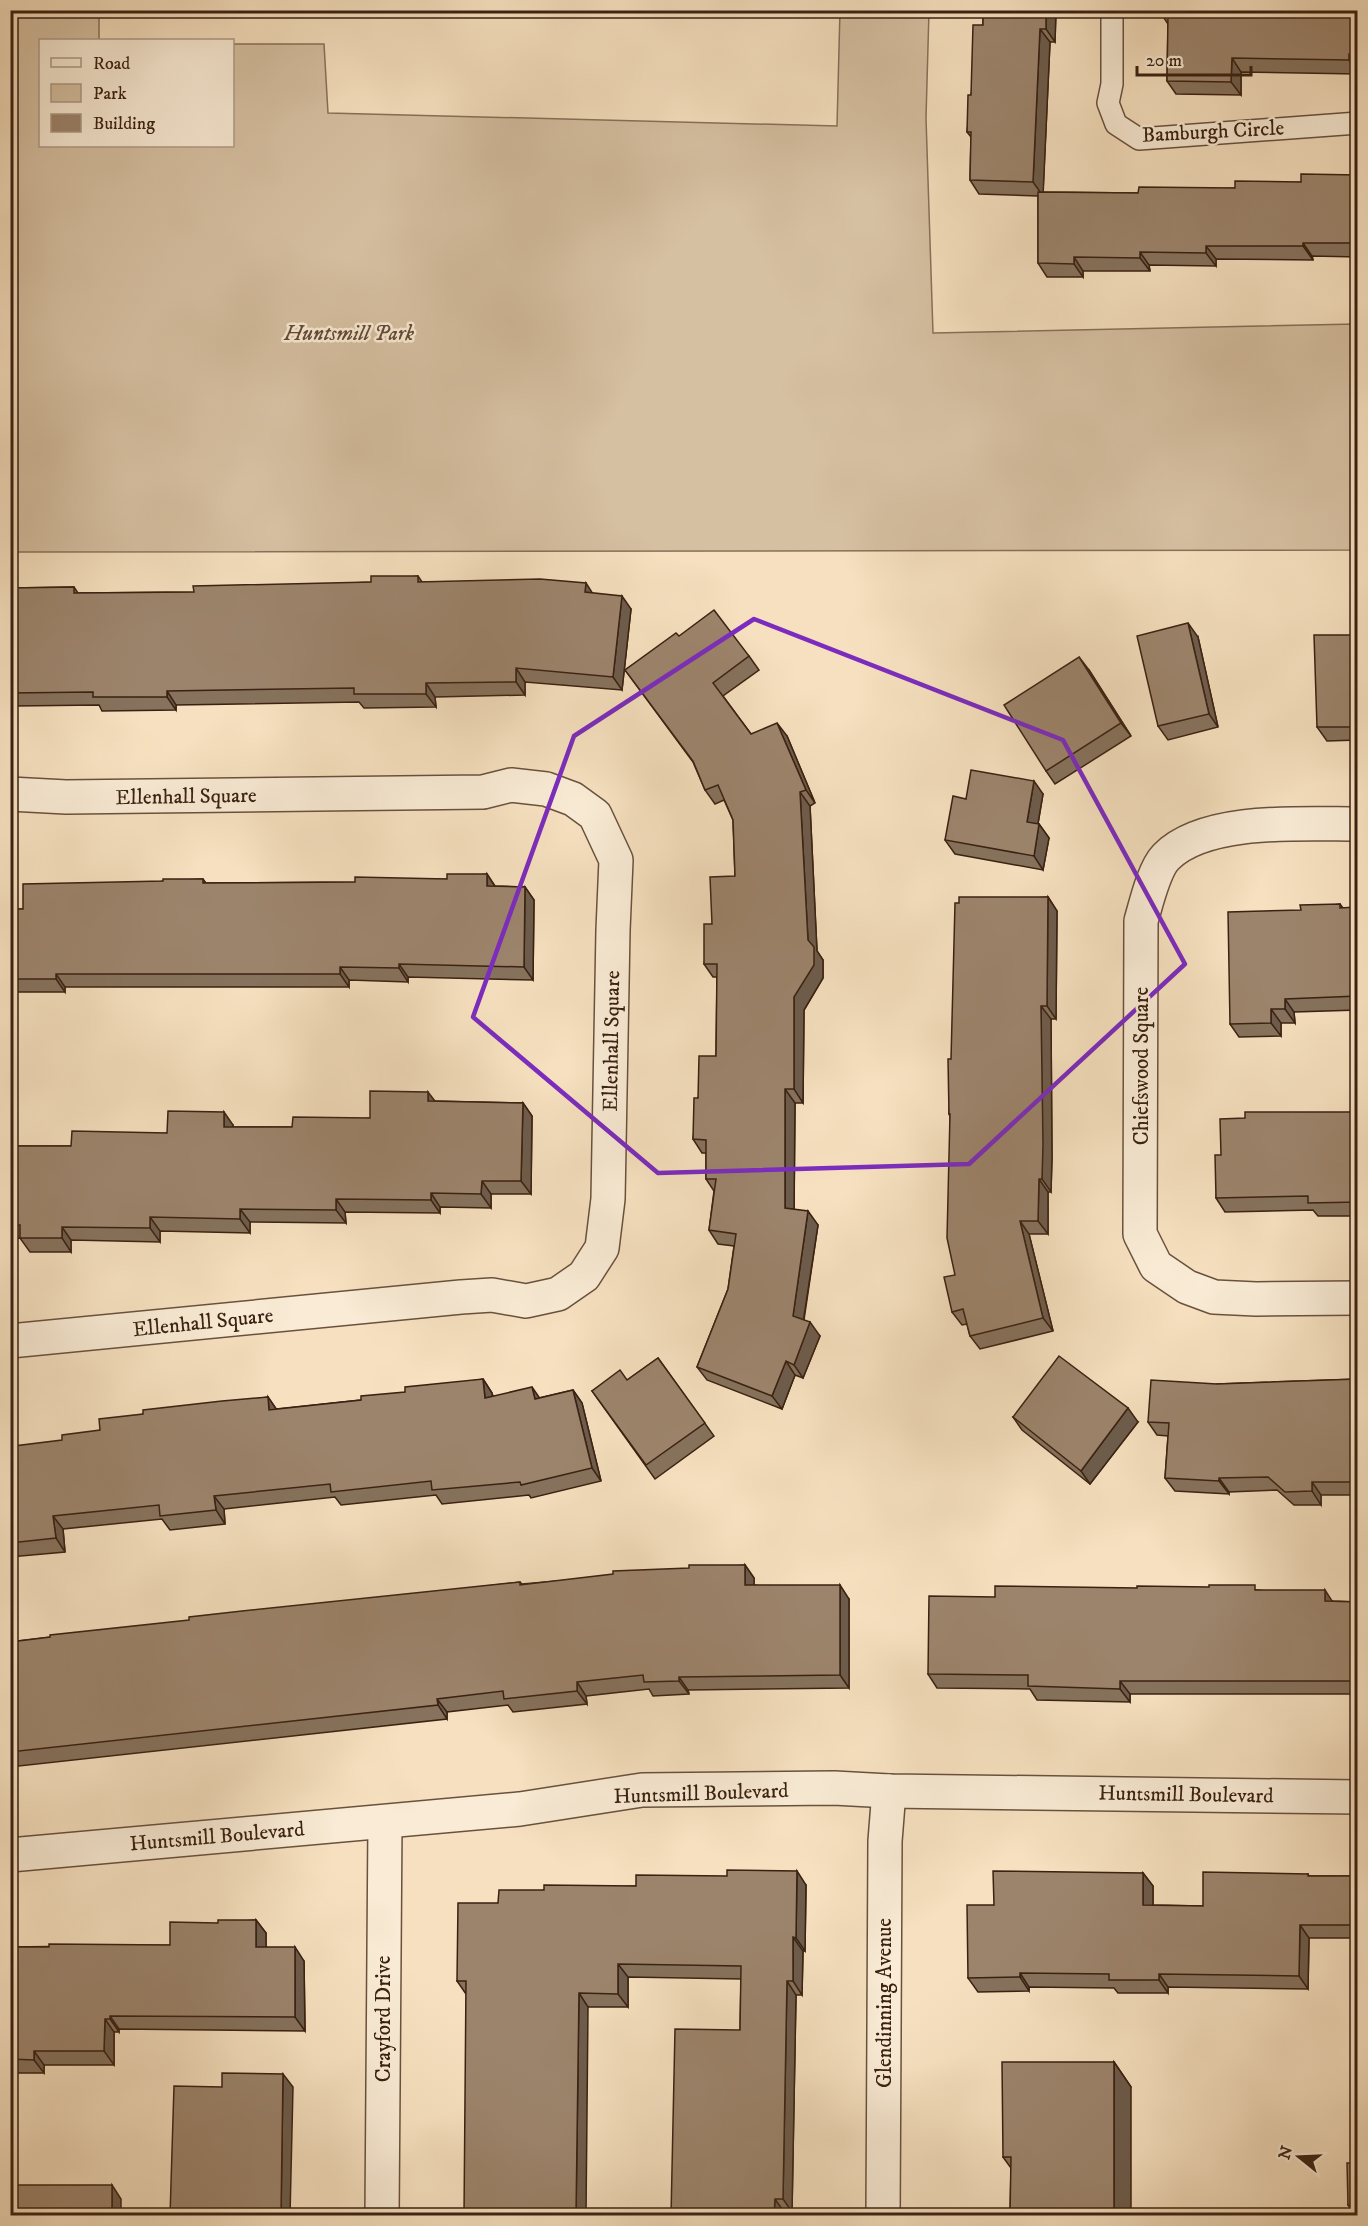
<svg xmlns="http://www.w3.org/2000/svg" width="1368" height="2226" viewBox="0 0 1368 2226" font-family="'IM FELL DW Pica',serif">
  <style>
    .green { fill: #d6c0a2; stroke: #88705a; stroke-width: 1.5 }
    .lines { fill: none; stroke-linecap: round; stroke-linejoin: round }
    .service-casing { stroke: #69513d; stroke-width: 24 }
    .minor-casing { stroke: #69513d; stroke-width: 36 }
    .tertiary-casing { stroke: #69513d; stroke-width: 36 }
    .service { stroke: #f9ebd5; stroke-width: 21 }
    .minor { stroke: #f9ebd5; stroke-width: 33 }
    .tertiary { stroke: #f9ebd5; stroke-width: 33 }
    .wall { fill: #86725d; stroke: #3a2112; stroke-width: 1.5 }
    .shaded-wall { fill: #6d5c4c; stroke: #3a2112; stroke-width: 1.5 }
    .building { fill: #9c846c; stroke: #3a2112; stroke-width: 1.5 }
    .marked { fill: none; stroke: #7b2cbf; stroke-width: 4.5; stroke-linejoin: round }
    .labels { text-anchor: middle; stroke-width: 5; stroke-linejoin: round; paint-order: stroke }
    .street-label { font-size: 21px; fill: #3a2112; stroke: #f9ebd5 }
    .park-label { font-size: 21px; font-style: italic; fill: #614936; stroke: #f9ebd5 }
  </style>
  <rect width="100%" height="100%" fill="#f6e0bf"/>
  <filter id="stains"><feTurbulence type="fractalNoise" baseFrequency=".00333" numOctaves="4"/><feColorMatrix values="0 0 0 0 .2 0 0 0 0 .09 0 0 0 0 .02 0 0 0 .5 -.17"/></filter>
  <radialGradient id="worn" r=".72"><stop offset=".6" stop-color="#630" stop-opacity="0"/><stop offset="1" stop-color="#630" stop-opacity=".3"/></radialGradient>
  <polygon class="green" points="10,11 99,11 99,40 40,40 40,146 232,146 233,44 324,44 328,113 837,126 840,11 929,11 926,118 933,333 1357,324 1357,550 11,552"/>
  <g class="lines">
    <defs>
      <polyline id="service" points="1112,10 1112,84 1108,103 1116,124 1139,139 1358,123"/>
      <g id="minor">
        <polyline points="10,794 66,797 483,792 511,785 546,789 573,799 595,815 616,860 613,930 608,1199 602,1248 584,1276 558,1294 526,1301 492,1295 461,1297 10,1341"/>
        <path d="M1358 824C1305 824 1205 817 1166 857 1154 869 1146 904 1141 921L1140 1234 1156 1266 1187 1287 1214 1297 1256 1299 1358 1298"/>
        <polyline points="382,2216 385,1822"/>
      </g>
      <g id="tertiary">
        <polyline points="10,1855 520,1809 642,1790 834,1788 889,1791 1358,1797"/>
        <polyline points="883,2216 885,1841 889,1791"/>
      </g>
    </defs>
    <use href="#service" class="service-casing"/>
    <use href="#minor" class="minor-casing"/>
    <use href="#tertiary" class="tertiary-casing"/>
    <use href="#service" class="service"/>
    <use href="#minor" class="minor"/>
    <use href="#tertiary" class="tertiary"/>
  </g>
  <g class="wall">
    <polygon points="983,10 1056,10 1055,42 1050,42 1043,192 1138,193 1235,188 1301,182 1358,175 1358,257 1312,256 1313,260 1216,259 1216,266 1149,265 1150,271 1083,271 1083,277 1047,277 1038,263 1038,196 979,194 970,180 971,137 967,132 971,95 983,25"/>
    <polygon points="1358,10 1358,74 1241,72 1241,95 1176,94 1167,81 1168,24 1162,15"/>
    <polygon points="418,576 422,582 592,593 631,609 622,690 525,682 525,695 435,697 436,707 364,708 359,702 176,705 176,710 102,711 99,705 14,706 10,701 10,588 74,587 78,593 194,592 371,582"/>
    <polygon points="1358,635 1358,740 1327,741 1317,727"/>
    <polygon points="679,636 749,656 759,670 723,696 751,734 787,736 815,803 810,806 817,951 823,960 823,978 804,1010 803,1103 795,1103 794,1209 818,1225 804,1320 820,1336 803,1378 795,1375 782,1409 707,1380 697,1367 728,1289 734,1246 718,1244 709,1230 714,1191 706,1179 706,1153 702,1153 693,1139 698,1098 716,1056 717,977 713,977 704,964 712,924 735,876 733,820 724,800 715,804 705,790 693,762 625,670"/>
    <polygon points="1198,637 1218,727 1168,740 1158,726"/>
    <polygon points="1089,670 1131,736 1055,784 1046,771"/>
    <polygon points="1043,794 1038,824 1039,824 1049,838 1043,870 955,854 945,840 966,799"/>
    <polygon points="487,874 495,886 525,887 534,900 533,980 408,977 408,982 349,980 349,987 65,987 65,992 10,992 10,909 23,909 163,881 203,879 206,883 355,882 447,879"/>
    <polygon points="1048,897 1057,911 1056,1019 1051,1019 1052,1157 1051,1192 1048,1192 1048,1234 1029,1234 1053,1331 980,1349 970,1336 967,1324 962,1325 952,1312 955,1275 950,1116 949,1114 959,903"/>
    <polygon points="1340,904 1343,908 1358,907 1358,1010 1294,1012 1295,1023 1281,1023 1281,1036 1239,1037 1230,1024 1301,910"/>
    <polygon points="434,1101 523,1103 532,1116 531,1194 491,1194 491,1208 440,1207 440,1213 345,1212 346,1223 250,1222 250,1233 160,1231 160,1242 71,1240 71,1252 30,1252 20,1238 10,1239 10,1146 71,1146 167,1133 233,1125 233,1127 292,1127 370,1118"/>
    <polygon points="1358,1112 1358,1216 1318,1216 1313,1210 1225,1212 1216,1198 1221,1155 1245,1118"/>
    <polygon points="658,1358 714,1436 655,1479 592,1391 627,1380"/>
    <polygon points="483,1379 492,1393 493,1396 539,1398 573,1390 582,1403 601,1481 531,1498 529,1495 442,1504 436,1495 341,1505 335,1497 224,1509 225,1524 170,1530 162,1519 63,1529 65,1552 10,1557 10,1473 17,1472 100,1430 143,1414 268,1397 276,1409 361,1400"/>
    <polygon points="1358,1379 1358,1495 1321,1495 1321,1505 1294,1505 1277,1490 1229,1492 1229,1494 1175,1491 1165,1478 1168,1436 1157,1435 1148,1422 1217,1384"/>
    <polygon points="1013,1417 1138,1422 1090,1484 1022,1430"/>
    <polygon points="745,1565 754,1578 754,1585 849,1599 849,1688 688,1690 689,1694 653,1696 649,1689 586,1696 587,1704 513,1712 508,1705 447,1712 447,1719 10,1767 10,1642 520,1582 522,1584"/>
    <polygon points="1258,1590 1333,1601 1358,1602 1358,1694 1130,1694 1130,1702 1037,1700 1030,1689 937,1688 928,1674 995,1597"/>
    <polygon points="1143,1873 1153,1886 1153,1905 1203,1906 1308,1874 1309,1876 1358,1876 1358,2216 1354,2214 1348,2205 1353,2163 1355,2155 1357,1938 1309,1938 1308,1989 1168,1987 1168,1993 1118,1993 1114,1988 1029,1987 1029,1991 978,1992 968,1978 994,1905"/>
    <polygon points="806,1885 805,1951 803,1951 802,1995 796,1995 792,2212 784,2212 784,2216 671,2216 740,2030 741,1979 628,1977 628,2007 588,2007 466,1994 457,1981 498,1903 544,1890 636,1886"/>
    <polygon points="256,1920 266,1933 266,1947 304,1961 305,2031 119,2029 119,2032 114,2032 114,2065 44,2065 44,2073 10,2073 10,1947 170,1945 218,1923"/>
    <polygon points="1114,2062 1131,2087 1010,2215 1011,2168 1003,2157"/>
  </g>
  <g class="shaded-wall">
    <polygon points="1046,10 1056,10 1055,42 1046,29"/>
    <polygon points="1040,29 1050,42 1043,196 1033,182"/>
    <polygon points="1349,54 1358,66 1358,73 1349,60"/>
    <polygon points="1232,58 1241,72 1241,95 1231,82"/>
    <polygon points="1303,243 1312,256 1313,260 1303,246"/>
    <polygon points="1206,246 1216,259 1216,266 1206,253"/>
    <polygon points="1140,252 1149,265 1150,271 1140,258"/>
    <polygon points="1074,257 1083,271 1083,277 1074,264"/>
    <polygon points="586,583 595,597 585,592"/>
    <polygon points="622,596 631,609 622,690 613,677"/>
    <polygon points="1188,623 1198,637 1218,727 1209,714"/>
    <polygon points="1079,657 1089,670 1131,736 1121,723"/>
    <polygon points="516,668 525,682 525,695 516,682"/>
    <polygon points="426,683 435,697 436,707 426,694"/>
    <polygon points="167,691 176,705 176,710 167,697"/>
    <polygon points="777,723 787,736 815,803 806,790"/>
    <polygon points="1034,781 1043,794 1036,835 1027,822"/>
    <polygon points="800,792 810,806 817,951 823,960 823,978 804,1010 803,1103 794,1089 794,997 808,940"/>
    <polygon points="1039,824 1049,838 1043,870 1034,856"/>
    <polygon points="487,874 496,888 487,886"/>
    <polygon points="525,887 534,900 533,980 524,967"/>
    <polygon points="1048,897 1057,911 1056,1019 1047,1006"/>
    <polygon points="399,964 408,977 408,982 399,968"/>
    <polygon points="340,967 349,980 349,987 340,974"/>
    <polygon points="56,974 65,987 65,992 56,979"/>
    <polygon points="1285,999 1294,1012 1295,1023 1285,1009"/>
    <polygon points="1041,1006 1051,1019 1052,1157 1051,1192 1042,1179"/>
    <polygon points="1271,1009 1281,1023 1281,1036 1271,1023"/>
    <polygon points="785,1089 795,1103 794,1221 785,1208"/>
    <polygon points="428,1092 438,1105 428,1101"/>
    <polygon points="523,1103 532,1116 531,1194 521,1181"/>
    <polygon points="224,1112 233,1125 233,1140 224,1127"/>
    <polygon points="1039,1179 1048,1192 1048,1234 1038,1221"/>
    <polygon points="482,1181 491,1194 491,1208 481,1194"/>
    <polygon points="431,1193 440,1207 440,1213 431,1200"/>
    <polygon points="336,1199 345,1212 346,1223 336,1210"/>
    <polygon points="240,1209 250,1222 250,1233 240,1219"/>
    <polygon points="808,1211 818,1225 802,1329 793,1316"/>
    <polygon points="150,1217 160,1231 160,1242 150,1228"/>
    <polygon points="1020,1221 1029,1234 1053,1331 1043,1318"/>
    <polygon points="62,1227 71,1240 71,1252 62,1238"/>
    <polygon points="810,1322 820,1336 803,1378 794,1365"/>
    <polygon points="786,1361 795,1375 782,1409 772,1396"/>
    <polygon points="483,1379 492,1393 494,1412 485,1398"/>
    <polygon points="532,1387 541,1400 535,1399"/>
    <polygon points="573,1390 582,1403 601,1481 592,1468"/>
    <polygon points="268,1397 277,1410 269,1410"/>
    <polygon points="1128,1408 1138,1422 1090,1484 1081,1471"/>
    <polygon points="1219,1478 1229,1492 1229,1494 1219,1481"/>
    <polygon points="1312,1482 1321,1495 1321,1505 1312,1491"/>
    <polygon points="214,1496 224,1509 225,1524 216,1510"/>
    <polygon points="53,1516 63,1529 65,1552 56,1538"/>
    <polygon points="745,1565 754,1578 754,1599 745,1585"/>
    <polygon points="840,1585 849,1599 849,1688 840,1675"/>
    <polygon points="1325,1590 1334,1604 1325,1601"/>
    <polygon points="679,1677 688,1690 689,1694 679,1681"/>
    <polygon points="1120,1681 1130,1694 1130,1702 1120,1689"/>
    <polygon points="577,1682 586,1696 587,1704 577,1691"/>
    <polygon points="437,1699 447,1712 447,1719 438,1705"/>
    <polygon points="797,1871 806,1885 805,1951 796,1938"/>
    <polygon points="1143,1873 1153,1886 1153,1919 1143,1905"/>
    <polygon points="256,1920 266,1933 266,1961 256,1947"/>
    <polygon points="1300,1925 1309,1938 1308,1989 1299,1976"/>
    <polygon points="793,1937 803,1951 802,1995 793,1981"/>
    <polygon points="295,1947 304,1961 305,2031 295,2017"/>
    <polygon points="618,1964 628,1977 628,2007 618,1994"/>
    <polygon points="1020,1973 1029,1987 1029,1991 1020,1977"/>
    <polygon points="1159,1974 1168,1987 1168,1993 1159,1980"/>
    <polygon points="787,1981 796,1995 792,2212 783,2199"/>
    <polygon points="579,1993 588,2007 586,2216 576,2216"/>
    <polygon points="110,2016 119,2029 119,2032 110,2019"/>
    <polygon points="105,2019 114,2032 114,2065 104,2051"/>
    <polygon points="34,2051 44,2065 44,2073 34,2060"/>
    <polygon points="1114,2062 1131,2087 1131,2216 1114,2216"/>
    <polygon points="283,2074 293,2087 290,2216 281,2216"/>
    <polygon points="112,2185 121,2199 121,2216 112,2216"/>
    <polygon points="775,2199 784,2212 784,2216 774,2216"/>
  </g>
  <g class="building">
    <polygon points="983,10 1046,10 1046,29 1040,29 1033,182 970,180 971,132 967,132 968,95 971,95 973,25 983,25"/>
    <polygon points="1162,10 1358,10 1358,54 1349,54 1349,60 1232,58 1231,82 1167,81 1168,15 1162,15"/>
    <polygon points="1301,174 1358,175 1358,243 1303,243 1303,246 1206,246 1206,253 1140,252 1140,258 1074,257 1074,264 1038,263 1038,192 1138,193 1139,187 1235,188 1235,181 1301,182"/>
    <polygon points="371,576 418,576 418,582 540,579 586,583 585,592 622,596 613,677 516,668 516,682 426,683 426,694 354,694 354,688 167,691 167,697 93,697 93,692 10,693 10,588 74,587 74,593 194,592 193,586 371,582"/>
    <polygon points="714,610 749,656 713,683 751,734 777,723 806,790 800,792 808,940 814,947 814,965 794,997 794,1089 785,1089 785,1208 808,1211 793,1316 810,1322 794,1365 786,1361 772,1396 697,1367 728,1289 736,1234 709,1230 716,1179 706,1179 706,1140 693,1139 694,1098 698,1098 699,1056 716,1056 717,964 704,964 704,924 712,924 710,877 735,876 733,820 718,785 705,790 693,761 625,670 676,633 679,636"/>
    <polygon points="1188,623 1209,714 1158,726 1137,636"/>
    <polygon points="1314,635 1358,635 1358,727 1317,727"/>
    <polygon points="1079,657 1121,723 1046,771 1004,705"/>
    <polygon points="971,770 1034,781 1027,822 1039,824 1034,856 945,840 953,796 966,799"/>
    <polygon points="447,874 487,874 487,886 525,887 524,967 399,964 399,968 340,967 340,974 56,974 56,979 10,979 10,909 23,909 23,884 163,881 163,879 203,879 203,883 355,882 355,877 447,879"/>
    <polygon points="959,897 1048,897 1047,1006 1041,1006 1043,1144 1042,1179 1039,1179 1038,1221 1020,1221 1043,1318 970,1336 963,1309 952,1312 944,1277 955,1275 947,1238 950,1114 949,1114 948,1059 951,1059 955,903 959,903"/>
    <polygon points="1340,904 1340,908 1358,907 1358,996 1285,999 1285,1009 1271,1009 1271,1023 1230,1024 1228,912 1301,910 1300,905"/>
    <polygon points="370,1091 428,1092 428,1101 523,1103 521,1181 482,1181 481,1194 431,1193 431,1200 336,1199 336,1210 240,1209 240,1219 150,1217 150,1228 62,1227 62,1238 20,1238 20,1225 10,1225 10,1146 71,1146 72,1131 167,1133 168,1111 224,1112 224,1127 292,1127 293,1117 370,1118"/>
    <polygon points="1245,1112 1358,1112 1358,1202 1308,1203 1308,1196 1216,1198 1215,1155 1221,1155 1220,1119 1245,1118"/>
    <polygon points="1059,1356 1128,1408 1081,1471 1013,1417"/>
    <polygon points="658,1358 705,1423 646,1465 592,1391 620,1370 627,1380"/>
    <polygon points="483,1379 485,1398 532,1387 535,1399 573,1390 592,1468 521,1485 520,1482 432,1490 431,1481 331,1492 330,1484 214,1496 216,1510 160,1516 159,1505 53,1516 56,1538 10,1543 10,1473 17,1472 14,1446 62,1440 62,1435 100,1430 99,1419 143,1414 143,1410 222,1401 268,1397 269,1410 361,1400 361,1396 405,1392 405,1387"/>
    <polygon points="1358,1379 1358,1482 1312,1482 1312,1491 1285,1492 1268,1477 1219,1478 1219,1481 1165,1478 1169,1423 1148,1422 1151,1380 1217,1384"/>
    <polygon points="689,1565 745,1565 745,1585 840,1585 840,1675 679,1677 679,1681 644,1682 643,1675 577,1682 577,1691 504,1699 503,1691 437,1699 438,1705 10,1752 10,1642 50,1637 50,1635 189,1620 189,1617 242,1611 520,1582 520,1585 613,1574 613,1571 689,1568"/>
    <polygon points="1209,1585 1255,1585 1255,1590 1325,1590 1325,1601 1358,1602 1358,1681 1120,1681 1120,1689 1028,1686 1028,1675 928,1674 929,1596 995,1597 995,1586 1137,1588 1137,1586 1209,1587"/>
    <polygon points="727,1870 797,1871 796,1938 793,1937 793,1981 787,1981 783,2199 775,2199 774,2216 671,2216 675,2029 740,2030 741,1966 618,1964 618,1994 579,1993 576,2216 464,2216 466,1981 457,1981 458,1903 498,1903 499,1890 544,1890 544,1885 636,1886 636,1875 727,1876"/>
    <polygon points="993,1871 1143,1873 1143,1905 1203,1906 1203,1872 1308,1874 1308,1876 1358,1876 1358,2216 1354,2216 1354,2205 1348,2205 1347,2163 1353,2163 1353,2155 1355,2155 1357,1925 1300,1925 1299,1976 1159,1974 1159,1980 1109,1980 1109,1974 1020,1973 1020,1977 968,1978 967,1905 994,1905"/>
    <polygon points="218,1920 256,1920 256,1947 295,1947 295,2017 110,2016 110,2019 105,2019 104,2051 34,2051 34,2060 10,2059 10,1947 49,1947 49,1944 170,1945 170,1922 218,1923"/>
    <polygon points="1002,2062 1114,2062 1114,2216 1001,2216 1010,2215 1011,2157 1003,2157"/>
    <polygon points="222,2073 283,2074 281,2216 170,2216 174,2086 222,2087"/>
    <rect x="10" y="2185" width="102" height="31"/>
  </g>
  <path class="marked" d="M754 619 1063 740 1185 964 969 1164 658 1173 473 1017 574 736Z"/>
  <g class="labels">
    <g class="street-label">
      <text transform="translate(1213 131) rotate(-3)" y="7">Bamburgh Circle</text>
      <text transform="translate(186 796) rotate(-1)" y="7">Ellenhall Square</text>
      <text transform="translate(611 1041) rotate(-89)" y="7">Ellenhall Square</text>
      <text transform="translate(1141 1066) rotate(-90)" y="7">Chiefswood Square</text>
      <text transform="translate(203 1322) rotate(-6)" y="7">Ellenhall Square</text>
      <text transform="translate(701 1793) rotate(-2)" y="7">Huntsmill Boulevard</text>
      <text transform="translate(1186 1794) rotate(1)" y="7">Huntsmill Boulevard</text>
      <text transform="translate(217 1836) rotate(-5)" y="7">Huntsmill Boulevard</text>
      <text transform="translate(884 2003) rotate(-90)" y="7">Glendinning Avenue</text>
      <text transform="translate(383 2019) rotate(-90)" y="7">Crayford Drive</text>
    </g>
    <g class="park-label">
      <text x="349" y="340">Huntsmill Park</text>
    </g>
  </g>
  <rect width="1368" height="2226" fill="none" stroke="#f6e0bf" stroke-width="36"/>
  <rect x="12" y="12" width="1344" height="2202" fill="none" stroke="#3a2112" stroke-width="3"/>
  <rect x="18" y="18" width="1332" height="2190" fill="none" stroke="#3a2112" stroke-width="1.5"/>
  <rect x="39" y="39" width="195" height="108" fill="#f9ebd5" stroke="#ad9a87" stroke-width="1.5"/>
  <rect x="51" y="58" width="30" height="9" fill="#f9ebd5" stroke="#ad9a87" stroke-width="1.5"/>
  <text x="93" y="69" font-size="18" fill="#3a2112">Road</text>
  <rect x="51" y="84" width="30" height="18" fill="#d6c0a2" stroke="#ad9a87" stroke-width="1.5"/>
  <text x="93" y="99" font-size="18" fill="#3a2112">Park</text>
  <rect x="51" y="114" width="30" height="18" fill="#9c846c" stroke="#ad9a87" stroke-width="1.5"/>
  <text x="93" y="129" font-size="18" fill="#3a2112">Building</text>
  <g transform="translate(1299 2157) rotate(288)" stroke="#f9ebd5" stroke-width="4.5" paint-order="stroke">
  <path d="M0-4.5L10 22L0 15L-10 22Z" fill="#3a2112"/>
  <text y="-9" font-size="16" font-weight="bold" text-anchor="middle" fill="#3a2112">N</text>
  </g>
  <path d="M1137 66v9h114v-9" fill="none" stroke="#3a2112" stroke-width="3"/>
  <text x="1146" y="66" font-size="18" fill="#3a2112" stroke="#f9ebd5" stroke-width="4.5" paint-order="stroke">20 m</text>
  <rect width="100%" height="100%" filter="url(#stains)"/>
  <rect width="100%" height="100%" fill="url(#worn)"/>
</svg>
